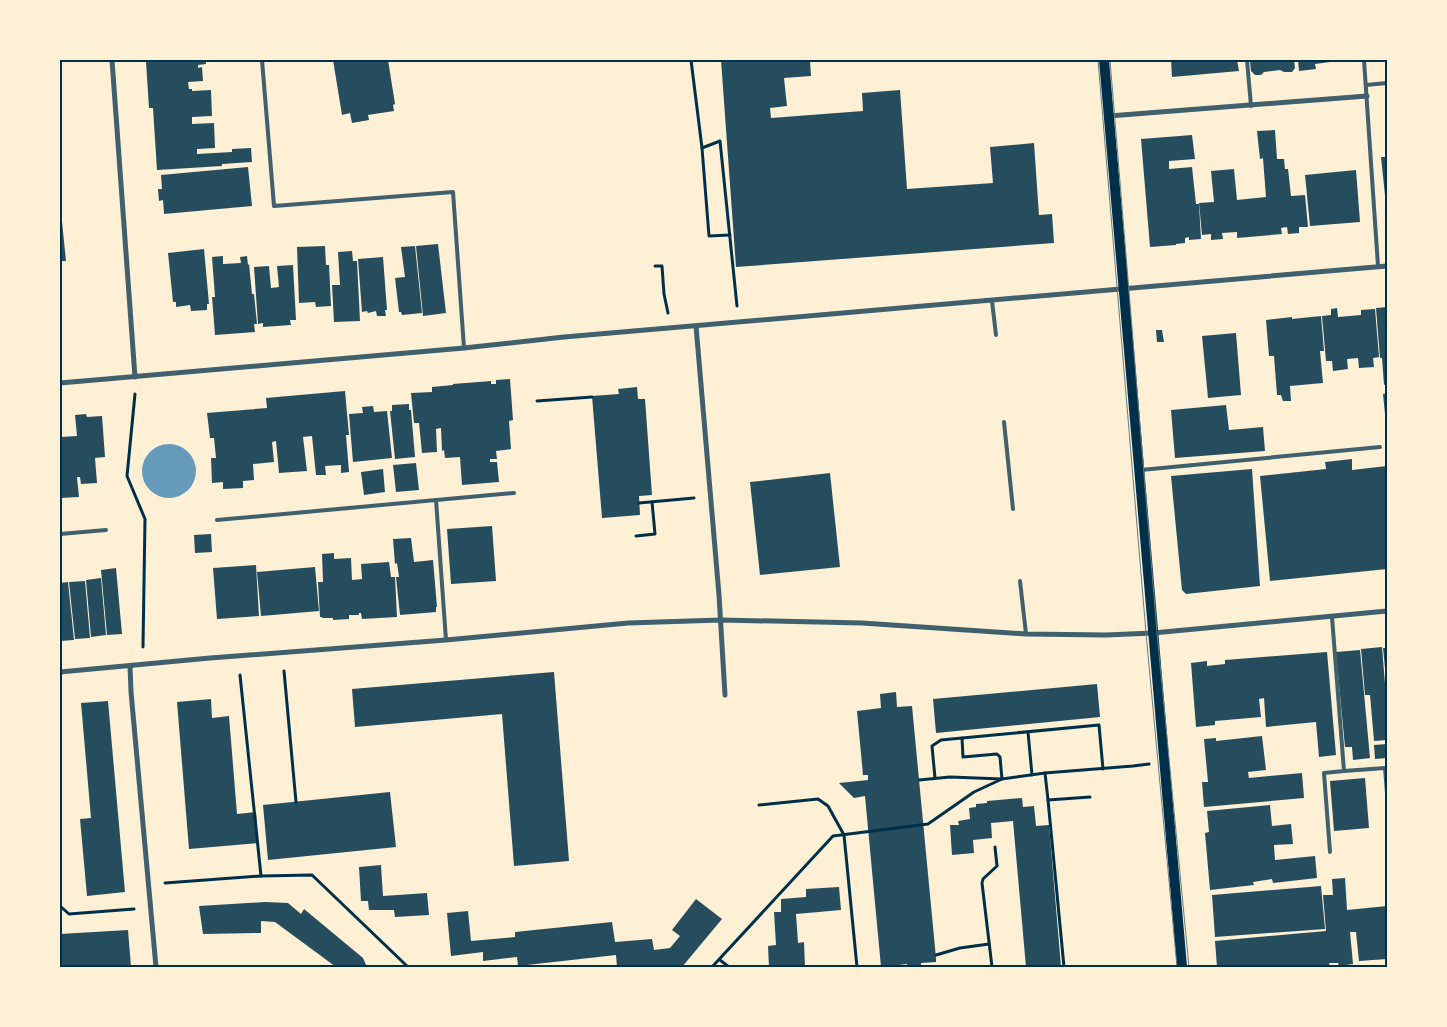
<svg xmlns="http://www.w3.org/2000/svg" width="1447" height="1027" viewBox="0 0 1447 1027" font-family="Lato,sans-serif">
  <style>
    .water { fill: #669bbc }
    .building { fill: #264d5e }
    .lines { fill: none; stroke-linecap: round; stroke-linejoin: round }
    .path { stroke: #003049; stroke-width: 3 }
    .service { stroke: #3f606c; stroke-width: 4 }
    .minor { stroke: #3f606c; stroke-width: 5 }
    .secondary { stroke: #003049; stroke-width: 10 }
    .tram { stroke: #657d81; stroke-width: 1 }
    .neatline { fill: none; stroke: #003049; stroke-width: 2 }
  </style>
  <rect width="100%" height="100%" fill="#fdf0d5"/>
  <circle class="water" cx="169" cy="471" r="27"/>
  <g class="building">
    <polygon points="155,60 210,60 210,62 206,62 206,64 198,65 198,68 202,67 203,81 188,82 189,89 192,89 192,91 211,90 212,116 192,117 192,124 214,123 215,148 197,149 197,154 232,152 232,149 251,148 252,162 222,164 222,166 157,170 153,108 149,108 146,62 155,62"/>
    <polygon points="333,60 388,60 395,104 393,105 394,111 368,115 369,120 352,123 350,113 342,115"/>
    <polygon points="721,60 810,60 811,76 784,78 787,106 770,108 771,118 863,111 862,93 900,90 907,189 993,183 990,147 1034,143 1039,215 1052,214 1054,243 736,267"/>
    <polygon points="1171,60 1237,60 1239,71 1172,77"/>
    <polygon points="1250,60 1294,60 1295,68 1292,72 1284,72 1280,70 1264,72 1261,75 1255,75 1251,71"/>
    <polygon points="1298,60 1338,60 1338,61 1315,64 1316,69 1299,71"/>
    <polygon points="1275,130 1277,159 1284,159 1285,169 1288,169 1291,196 1305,195 1308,227 1299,227 1299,233 1288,234 1287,227 1281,228 1282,234 1237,238 1237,232 1222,233 1223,239 1211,240 1211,234 1202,235 1199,203 1214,202 1211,171 1234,169 1237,200 1266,197 1263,158 1260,159 1257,131"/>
    <polygon points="1192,135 1195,159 1169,161 1169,169 1192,167 1196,204 1199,204 1201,239 1189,240 1189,237 1185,238 1185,243 1176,244 1176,245 1150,247 1141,139"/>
    <polygon points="1381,157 1387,157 1387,205 1386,205"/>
    <polygon points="248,167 252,206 164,214 163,200 159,201 158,189 162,189 161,175"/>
    <polygon points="1356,170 1360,222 1310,226 1305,175"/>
    <polygon points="60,212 61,212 66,261 60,261"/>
    <polygon points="438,244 446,313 423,316 416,246"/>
    <polygon points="325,246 326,265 329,265 331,306 316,307 315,302 299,303 297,247"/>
    <polygon points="415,246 422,313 402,315 401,312 399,312 395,278 405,277 401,247"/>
    <polygon points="204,249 209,304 207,304 207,310 191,311 190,305 176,307 176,302 173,302 168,253"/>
    <polygon points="352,251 353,261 357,261 360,321 334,322 332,285 340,285 338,252"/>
    <polygon points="223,256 223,264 241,263 240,257 247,256 248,265 249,264 252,294 254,294 257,324 254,324 255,332 215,335 212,297 215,297 212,257"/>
    <polygon points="383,257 387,310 385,310 386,316 377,316 376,311 368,313 367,311 362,312 358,259"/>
    <polygon points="293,265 296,320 290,320 291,325 263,327 263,323 258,324 254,267 269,266 271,288 279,287 277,266"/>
    <polygon points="1387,307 1387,384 1384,385 1382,358 1380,358 1376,308"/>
    <polygon points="1337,308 1338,317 1361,315 1361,310 1375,309 1379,357 1373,358 1374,367 1359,368 1358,358 1347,359 1348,369 1333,371 1332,361 1326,361 1322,316 1331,315 1331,309"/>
    <polygon points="1321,316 1324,351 1320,351 1323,383 1290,386 1291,401 1283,401 1281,395 1277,395 1274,356 1269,356 1266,320 1292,317 1292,319"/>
    <polygon points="1156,330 1162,330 1164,342 1157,342"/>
    <polygon points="1236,333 1241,395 1208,398 1202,336"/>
    <polygon points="510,379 513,420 509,421 511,449 496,451 497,459 490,459 490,462 497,462 499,482 462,485 460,457 445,458 444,450 442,451 441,428 436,429 437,452 422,453 419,423 414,423 411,393 432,392 432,387 453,385 453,384 491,381 491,384 496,384 496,380"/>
    <polygon points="637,387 638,399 645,399 652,495 639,496 640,515 602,518 592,396 619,394 618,389"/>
    <polygon points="345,391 349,435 346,435 349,472 341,473 341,465 325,466 326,475 316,475 312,436 303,437 307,471 279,473 276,441 272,442 274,462 253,464 254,480 243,481 243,488 223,489 223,482 212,483 211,458 216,458 214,438 210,438 207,413 267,408 266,398"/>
    <polygon points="1387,393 1387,414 1385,414 1383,394"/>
    <polygon points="409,404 409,410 411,410 415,457 395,459 390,411 392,411 392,405"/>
    <polygon points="1226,405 1229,430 1263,427 1265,451 1175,458 1171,410"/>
    <polygon points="373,406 374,412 387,411 392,458 353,462 349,414 363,413 362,407"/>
    <polygon points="86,414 87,417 102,416 105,457 95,458 97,483 81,484 80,477 77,477 79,497 60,498 60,437 77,436 75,415"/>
    <polygon points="1352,459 1352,470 1387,466 1387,569 1270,581 1260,476 1326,469 1325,462"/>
    <polygon points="416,463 419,490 396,492 393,465"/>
    <polygon points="383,469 385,492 364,495 361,472"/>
    <polygon points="1252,469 1260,586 1186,594 1182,590 1171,476"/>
    <polygon points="830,473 840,567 760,575 750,482"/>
    <polygon points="492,526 496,581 451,584 447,529"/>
    <polygon points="211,534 212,552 195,553 194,535"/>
    <polygon points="411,538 414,562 433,560 437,607 436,607 436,612 400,615 396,577 399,577 397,563 395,564 393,539"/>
    <polygon points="334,553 334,559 351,558 352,580 362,579 361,564 389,562 391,577 395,577 397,617 362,619 361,613 359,613 359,615 349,615 349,619 333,620 333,618 322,618 322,617 320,617 318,582 323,582 322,554"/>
    <polygon points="256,565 259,616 217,619 213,568"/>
    <polygon points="315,567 319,611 261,616 257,572"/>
    <polygon points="116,568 122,634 107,635 101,570"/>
    <polygon points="101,578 106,635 91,637 86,580"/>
    <polygon points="85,581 90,638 75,639 69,582"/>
    <polygon points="68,582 74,640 60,641 60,583"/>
    <polygon points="1382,647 1386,696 1385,697 1387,717 1385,717 1387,740 1374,741 1370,695 1365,695 1361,649"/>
    <polygon points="1383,648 1387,648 1387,679 1386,679"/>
    <polygon points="1360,650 1370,758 1353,760 1352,747 1345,747 1336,652"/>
    <polygon points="1327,652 1336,755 1319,757 1316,722 1266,727 1264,698 1259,699 1261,717 1215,721 1215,725 1196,727 1191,663 1207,661 1207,666 1225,664 1225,660"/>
    <polygon points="554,672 569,861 514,866 502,714 355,727 352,689"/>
    <polygon points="1097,684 1100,717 936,733 933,699"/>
    <polygon points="896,692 897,707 912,706 936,958 936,962 921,963 921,967 907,967 907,964 881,967 865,796 854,798 839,783 868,780 868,775 863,775 857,711 881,708 880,694"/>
    <polygon points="211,699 212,718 229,716 237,814 256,812 258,843 189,849 177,702"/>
    <polygon points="108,701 125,892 87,896 80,819 91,818 81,703"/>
    <polygon points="1262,736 1266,770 1248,772 1249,778 1302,773 1304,798 1204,807 1202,782 1208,782 1204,739 1216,738 1216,741"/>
    <polygon points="1387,744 1387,758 1375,759 1374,745"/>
    <polygon points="1365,778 1369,828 1334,831 1330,781"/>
    <polygon points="390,792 396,847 268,860 263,805"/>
    <polygon points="1022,798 1023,807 1034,806 1036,826 1049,825 1061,967 1026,967 1013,821 991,823 992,838 973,840 974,853 952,855 950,825 959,825 958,821 970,819 969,808 976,807 976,804 987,803 987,801"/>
    <polygon points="1270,805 1272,826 1291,824 1293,844 1274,845 1275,860 1315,856 1317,878 1273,883 1272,879 1253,882 1254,885 1210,890 1205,833 1209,832 1207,811"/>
    <polygon points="381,865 383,896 427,893 429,915 395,917 394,910 369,910 368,901 361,901 359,867"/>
    <polygon points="1345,878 1347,910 1387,906 1387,959 1359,961 1356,932 1350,932 1353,964 1339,966 1338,963 1329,963 1330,967 1217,967 1215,941 1326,931 1323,895 1333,895 1332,879"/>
    <polygon points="1321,886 1325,929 1215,937 1212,895"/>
    <polygon points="839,887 841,910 796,914 798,943 804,942 805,967 769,967 768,946 776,945 774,912 781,912 781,899 806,897 806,889"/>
    <polygon points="696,899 722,919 682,967 617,967 616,955 518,966 517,957 483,961 483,952 451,956 447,913 468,911 471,941 515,937 515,932 612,922 615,942 652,939 654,950 670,948 680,936 672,930"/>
    <polygon points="265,902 288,903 301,914 304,909 363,958 367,967 336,967 275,922 261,921 261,933 203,934 199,906"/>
    <polygon points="128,930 131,967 60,967 60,934"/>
  </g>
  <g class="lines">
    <g class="path">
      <polyline points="691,60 702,148 720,141 737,306"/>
      <polyline points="702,148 709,236 730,235"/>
      <polyline points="655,266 662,266 664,294 668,313"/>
      <polyline points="135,394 127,476 145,519 143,647"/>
      <polyline points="537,401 592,397"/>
      <polyline points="639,503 694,498"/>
      <polyline points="636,536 655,534 652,502"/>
      <polyline points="284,671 296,802"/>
      <polyline points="240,675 261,876"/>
      <polyline points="1028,732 1032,775"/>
      <polyline points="1045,773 1048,800 1090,797"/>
      <polyline points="935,778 932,746 941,740 1099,725 1103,769"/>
      <polyline points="919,780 950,777 1002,779 1000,757 997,754 963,757 962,738"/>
      <polyline points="1048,800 1064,967"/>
      <polyline points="759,805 818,799 828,806 844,835 857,967"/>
      <polyline points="165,883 261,876 312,875 408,967"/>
      <polyline points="60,906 69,914 134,909"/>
      <polyline points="936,955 960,948 989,944"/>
      <polyline points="720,960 729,967"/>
      <polyline points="712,967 833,836 928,824 974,792 1002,779 1045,773 1133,766 1149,764"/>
      <polyline points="992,967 982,883 983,879 997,866 995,847"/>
    </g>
    <g class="service">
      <polyline points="262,60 274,206 453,192 464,348"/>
      <polyline points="1247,60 1251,106"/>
      <polyline points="1364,60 1378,266"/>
      <polyline points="1366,85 1387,83"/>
      <polyline points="992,301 996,335"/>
      <polyline points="1004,422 1013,509"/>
      <polyline points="1141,470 1380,447"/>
      <polyline points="436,500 446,640"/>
      <polyline points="217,520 514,493"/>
      <polyline points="60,534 106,530"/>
      <polyline points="1020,581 1026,634"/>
      <polyline points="1344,771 1385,768 1387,793"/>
      <polyline points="1330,852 1324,773 1344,771 1332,617"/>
    </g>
    <g class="minor">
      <polyline points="112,60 135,377"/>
      <polyline points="1109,116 1367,96"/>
      <polyline points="696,326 719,595 725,695"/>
      <polyline points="60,383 464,348 564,337 1387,266"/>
      <polyline points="130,666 131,692 156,967"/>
      <polyline points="60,672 210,658 446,640 628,623 721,620 862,623 1026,634 1106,635 1153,633 1387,611"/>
    </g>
    <polyline class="secondary" points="1104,60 1182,967"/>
    <g class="tram">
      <polyline points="1098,60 1146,633 1177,967"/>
      <polyline points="1110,60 1157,633 1189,967"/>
    </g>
  </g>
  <rect width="1447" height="1027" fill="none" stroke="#fdf0d5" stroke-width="122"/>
  <rect x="61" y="61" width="1325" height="905" class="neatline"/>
</svg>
